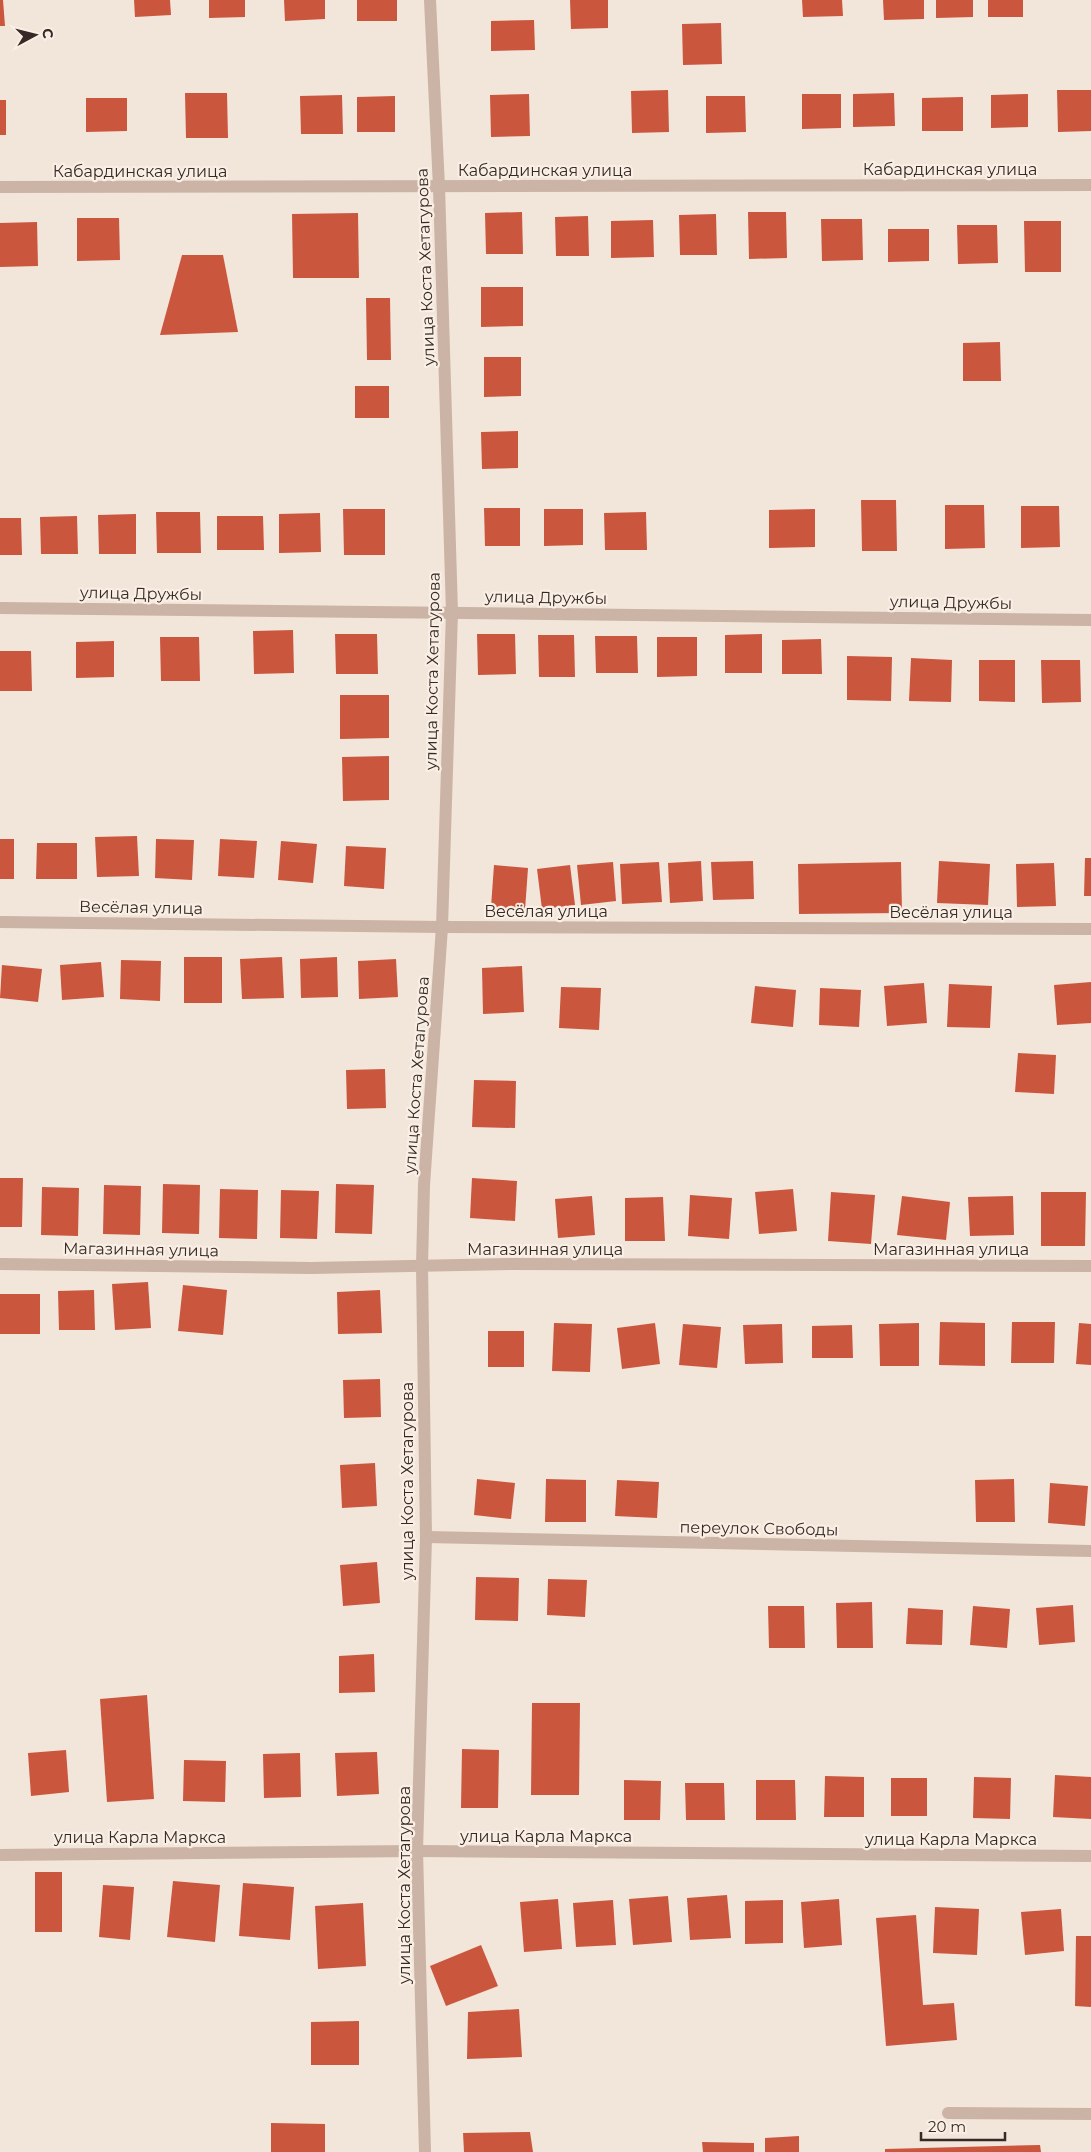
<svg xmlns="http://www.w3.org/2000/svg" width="1091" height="2152" viewBox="0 0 1091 2152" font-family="Montserrat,sans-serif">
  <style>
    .building { fill: #cb563e }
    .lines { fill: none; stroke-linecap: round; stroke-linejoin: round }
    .service { stroke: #cbb3a5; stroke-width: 12 }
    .minor { stroke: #cbb3a5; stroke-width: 12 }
    .labels { text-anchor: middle; stroke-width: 4.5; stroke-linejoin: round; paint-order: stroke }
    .street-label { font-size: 16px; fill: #362a26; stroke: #faefe5 }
  </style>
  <rect width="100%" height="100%" fill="#f2e5d9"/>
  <g class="building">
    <polygon points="0,0 3,0 5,26 0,26"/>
    <polygon points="134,0 170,0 171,15 135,17"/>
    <polygon points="209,0 245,0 245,17 209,18"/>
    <polygon points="284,0 325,0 325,19 285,21"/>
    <rect x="357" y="0" width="40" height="21"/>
    <polygon points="570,0 608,0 608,28 571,29"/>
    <polygon points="802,0 842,0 843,16 803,17"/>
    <polygon points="883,0 924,0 924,19 884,20"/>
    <polygon points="936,0 973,0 973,17 936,18"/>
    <rect x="988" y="0" width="35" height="17"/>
    <polygon points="534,20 535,50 491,51 491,21"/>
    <polygon points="721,23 722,64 683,65 682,24"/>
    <polygon points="668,90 669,132 632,133 631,91"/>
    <polygon points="1057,90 1091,90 1091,131 1058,132"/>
    <polygon points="185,93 227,93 228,138 186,138"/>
    <polygon points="894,93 895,126 853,127 853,94"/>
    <polygon points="529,94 530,136 491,137 490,95"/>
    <polygon points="802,94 841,94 841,128 802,129"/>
    <polygon points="1028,94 1028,127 991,128 991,95"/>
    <polygon points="342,95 343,134 301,134 300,96"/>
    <polygon points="395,96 395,132 357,132 357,97"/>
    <polygon points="706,96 745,96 746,132 706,133"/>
    <polygon points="963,97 963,131 922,131 922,98"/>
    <polygon points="86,98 127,98 127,131 86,132"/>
    <rect x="0" y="100" width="6" height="35"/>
    <polygon points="522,212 523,254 486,254 485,213"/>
    <polygon points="748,212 786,212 787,258 749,259"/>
    <polygon points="358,213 359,278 293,278 292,214"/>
    <polygon points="716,214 717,255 680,255 679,215"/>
    <polygon points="588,216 589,256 556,256 555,217"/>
    <polygon points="77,218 119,218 120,260 77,261"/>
    <polygon points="821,219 862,219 863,260 822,261"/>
    <polygon points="653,220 654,257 611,258 611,221"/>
    <polygon points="1024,221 1061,221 1061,272 1025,272"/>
    <polygon points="37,222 38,266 0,267 0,223"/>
    <polygon points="957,225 997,225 998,263 958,264"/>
    <polygon points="888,229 929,229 929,261 888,262"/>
    <polygon points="182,255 223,255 238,332 160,335"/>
    <polygon points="481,287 523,287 523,326 481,327"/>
    <polygon points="366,298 390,298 391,360 367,360"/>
    <polygon points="1000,342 1001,381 963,381 963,343"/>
    <polygon points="484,357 521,357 521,396 484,397"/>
    <rect x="355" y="386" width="34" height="32"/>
    <polygon points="518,431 518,468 482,469 481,432"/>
    <polygon points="861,500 896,500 897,551 862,551"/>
    <polygon points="945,505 984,505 985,548 945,549"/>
    <polygon points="1021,506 1059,506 1060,547 1021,548"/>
    <polygon points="484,508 520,508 520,546 485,546"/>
    <polygon points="343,509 385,509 385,555 344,555"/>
    <polygon points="544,509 583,509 583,545 544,546"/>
    <polygon points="815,509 815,547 769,548 769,510"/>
    <polygon points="156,512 200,512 201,553 157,553"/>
    <polygon points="646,512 647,550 605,550 604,513"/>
    <polygon points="320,513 321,552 279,553 279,514"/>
    <polygon points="136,514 136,554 99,554 98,515"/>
    <polygon points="77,516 78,554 41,554 40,517"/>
    <polygon points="217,516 263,516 264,550 217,550"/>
    <polygon points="0,518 21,518 22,555 0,555"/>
    <polygon points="293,630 294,673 254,674 253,631"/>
    <polygon points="335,634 377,634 378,674 336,674"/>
    <polygon points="477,634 515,634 516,674 478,675"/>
    <polygon points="762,634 762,673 725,673 725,635"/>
    <polygon points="538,635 574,635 575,677 539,677"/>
    <polygon points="595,636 637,636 638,673 596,673"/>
    <polygon points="160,637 199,637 200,681 161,681"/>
    <polygon points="657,637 697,637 697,676 657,677"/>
    <polygon points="821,639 822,674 782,674 782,640"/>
    <polygon points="114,641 114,677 76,678 76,642"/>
    <polygon points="0,651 31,651 32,691 0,691"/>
    <polygon points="847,656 892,657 891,701 847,700"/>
    <polygon points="911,658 952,660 951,702 909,701"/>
    <polygon points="979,660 1015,660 1015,702 979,701"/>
    <polygon points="1041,660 1080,660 1081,702 1042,703"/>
    <polygon points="340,695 389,695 389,738 340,739"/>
    <polygon points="389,756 389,800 343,801 342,757"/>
    <polygon points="137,836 139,876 97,877 95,837"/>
    <rect x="0" y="839" width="14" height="40"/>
    <polygon points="156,839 194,840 192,880 155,878"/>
    <polygon points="220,839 257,841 254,878 218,876"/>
    <polygon points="281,841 317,844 313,883 278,880"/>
    <polygon points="37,843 77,843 77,879 36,879"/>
    <polygon points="346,846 386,848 384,889 344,886"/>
    <polygon points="1085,858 1091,858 1091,896 1084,896"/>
    <polygon points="701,861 703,901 670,903 668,863"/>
    <polygon points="753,861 754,899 713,900 711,862"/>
    <polygon points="939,861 990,864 988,905 937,903"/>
    <polygon points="613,862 616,901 581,905 577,865"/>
    <polygon points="659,862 662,902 622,904 620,864"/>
    <polygon points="901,862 902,913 799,914 798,864"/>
    <polygon points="1054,863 1056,906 1017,907 1016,864"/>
    <polygon points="494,865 528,868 525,910 491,907"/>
    <polygon points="570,865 575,905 542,909 537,869"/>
    <rect x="184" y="957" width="38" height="46"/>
    <polygon points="282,957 284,998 242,999 240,959"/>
    <polygon points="337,957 338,997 301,998 300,959"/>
    <polygon points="396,959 398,997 359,999 358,961"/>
    <polygon points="121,960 161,961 160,1001 120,999"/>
    <polygon points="101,962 104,997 62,1000 60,965"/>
    <polygon points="2,965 42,969 38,1002 0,998"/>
    <polygon points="522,966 524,1012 483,1014 482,968"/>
    <polygon points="1091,982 1091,1023 1057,1025 1054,985"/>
    <polygon points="924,983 927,1023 887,1026 884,986"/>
    <polygon points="949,984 992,986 990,1028 947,1027"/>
    <polygon points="755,986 796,990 793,1027 751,1023"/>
    <polygon points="561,987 601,988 599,1030 559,1028"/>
    <polygon points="820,988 861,990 859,1027 819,1025"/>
    <polygon points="1018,1053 1056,1055 1054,1094 1015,1092"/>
    <polygon points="385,1069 386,1108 347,1109 346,1070"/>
    <polygon points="474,1080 516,1081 515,1128 472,1127"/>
    <polygon points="0,1178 23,1178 22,1227 0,1227"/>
    <polygon points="472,1178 517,1181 515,1221 470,1218"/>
    <polygon points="163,1184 200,1185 199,1234 162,1233"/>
    <polygon points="336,1184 374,1185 372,1234 335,1233"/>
    <polygon points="104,1185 141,1186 140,1235 103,1234"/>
    <polygon points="42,1187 79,1188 78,1236 41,1235"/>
    <polygon points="220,1189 258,1190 257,1239 219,1238"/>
    <polygon points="793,1189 797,1231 759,1234 755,1192"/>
    <polygon points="281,1190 319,1191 317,1239 280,1238"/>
    <polygon points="831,1192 875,1195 871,1244 828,1241"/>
    <polygon points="1041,1192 1086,1192 1085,1246 1041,1246"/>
    <polygon points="690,1195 732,1198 729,1239 688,1236"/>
    <polygon points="592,1196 595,1235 558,1238 555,1199"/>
    <polygon points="902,1196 950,1202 946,1240 897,1235"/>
    <polygon points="1013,1196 1014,1235 970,1236 968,1197"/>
    <polygon points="663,1197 665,1241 625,1241 625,1198"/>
    <polygon points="148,1282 151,1328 115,1330 112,1284"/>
    <polygon points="183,1285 227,1290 223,1335 178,1331"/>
    <polygon points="94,1290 95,1330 59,1330 58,1291"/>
    <polygon points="380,1290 382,1333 338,1334 337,1292"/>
    <rect x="0" y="1294" width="40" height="40"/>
    <polygon points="940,1322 985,1323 985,1366 939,1365"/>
    <polygon points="1012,1322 1055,1322 1054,1363 1011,1363"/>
    <polygon points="554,1323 592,1324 590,1372 552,1371"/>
    <polygon points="655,1323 660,1364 622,1369 617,1328"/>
    <polygon points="919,1323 919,1366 880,1366 879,1324"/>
    <polygon points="1079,1323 1091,1324 1091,1365 1076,1364"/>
    <polygon points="683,1324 721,1327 717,1368 679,1365"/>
    <polygon points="782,1324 783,1363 745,1364 743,1325"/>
    <polygon points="852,1325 853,1358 812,1358 812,1326"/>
    <rect x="488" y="1331" width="36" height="36"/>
    <polygon points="380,1379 381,1417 344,1418 343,1380"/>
    <polygon points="375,1463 377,1506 342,1508 340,1465"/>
    <polygon points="477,1479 515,1483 511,1519 474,1515"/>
    <polygon points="546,1479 586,1480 586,1522 545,1522"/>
    <polygon points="1014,1479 1015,1522 976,1522 975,1480"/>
    <polygon points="617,1480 659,1482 657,1518 615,1516"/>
    <polygon points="1050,1483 1088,1486 1085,1526 1048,1523"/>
    <polygon points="377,1562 380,1603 343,1606 340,1565"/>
    <polygon points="476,1577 519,1578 518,1621 475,1620"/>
    <polygon points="548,1579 587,1580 585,1617 547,1615"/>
    <polygon points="872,1602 873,1648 837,1648 836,1603"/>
    <polygon points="1073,1605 1075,1642 1039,1645 1036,1608"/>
    <polygon points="768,1606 804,1606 805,1648 769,1648"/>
    <polygon points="973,1606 1010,1609 1007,1648 970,1645"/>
    <polygon points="908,1608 943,1610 942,1645 906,1644"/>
    <polygon points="374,1654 375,1692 339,1693 339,1656"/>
    <polygon points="147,1695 154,1799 107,1802 100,1699"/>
    <polygon points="532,1703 580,1703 579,1795 531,1795"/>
    <polygon points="462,1749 499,1750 498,1808 461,1808"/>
    <polygon points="66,1750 69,1792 31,1796 28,1753"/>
    <polygon points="377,1752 379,1794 337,1796 335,1753"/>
    <polygon points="300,1753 301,1797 264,1798 263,1754"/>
    <polygon points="184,1760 226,1761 225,1802 183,1801"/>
    <polygon points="1055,1775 1091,1777 1091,1819 1053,1817"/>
    <polygon points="825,1776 864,1777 864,1817 824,1817"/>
    <polygon points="974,1777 1011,1778 1010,1819 973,1818"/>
    <rect x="891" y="1778" width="36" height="38"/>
    <polygon points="624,1780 661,1781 660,1820 624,1820"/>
    <polygon points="756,1780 795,1780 796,1820 756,1820"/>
    <polygon points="685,1783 724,1783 725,1820 686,1820"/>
    <rect x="35" y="1872" width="27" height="60"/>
    <polygon points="173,1881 220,1885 215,1942 167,1937"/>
    <polygon points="243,1883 294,1887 290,1940 239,1936"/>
    <polygon points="103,1885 134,1887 130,1940 99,1937"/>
    <polygon points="727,1895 731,1938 690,1940 687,1898"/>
    <polygon points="668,1896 672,1942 633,1945 629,1899"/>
    <polygon points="558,1899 562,1949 524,1952 520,1902"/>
    <polygon points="839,1899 842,1945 804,1948 801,1902"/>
    <polygon points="613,1900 616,1945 576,1947 573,1903"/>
    <polygon points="783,1900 783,1943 745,1944 745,1901"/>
    <polygon points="363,1903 366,1966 318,1969 315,1906"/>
    <polygon points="935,1907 979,1909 977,1955 933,1953"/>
    <polygon points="1061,1909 1064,1951 1025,1955 1021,1912"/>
    <polygon points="916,1915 923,2005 954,2003 957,2040 886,2046 876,1918"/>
    <polygon points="1076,1936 1091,1936 1091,2007 1075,2006"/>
    <polygon points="481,1945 498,1986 446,2006 430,1966"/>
    <polygon points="519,2009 522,2057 467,2059 468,2012"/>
    <polygon points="359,2021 359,2065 311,2065 311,2022"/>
    <polygon points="271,2123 325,2124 325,2152 271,2152"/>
    <polygon points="530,2132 533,2152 464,2152 463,2133"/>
    <polygon points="799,2136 799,2152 765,2152 765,2138"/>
    <polygon points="702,2142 754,2143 754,2152 703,2152"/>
    <polygon points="1040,2145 1041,2152 885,2152 885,2149"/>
  </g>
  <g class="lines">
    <polyline class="service" points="948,2113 1091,2114"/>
    <g class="minor">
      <polyline points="0,187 1091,185"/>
      <polyline points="0,608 1091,620"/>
      <polyline points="0,922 442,927 1091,929"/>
      <polyline points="0,1264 311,1268 510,1264 1091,1266"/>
      <polyline points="426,1537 1091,1551"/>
      <polyline points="0,1855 417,1851 1091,1856"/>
      <polyline points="425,2152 417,1851 426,1537 422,1266 424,1185 442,927 452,612 439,187 430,0"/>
    </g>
  </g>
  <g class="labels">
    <g class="street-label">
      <text x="950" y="175">Кабардинская улица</text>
      <text x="545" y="176">Кабардинская улица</text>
      <text x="140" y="177">Кабардинская улица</text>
      <text transform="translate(425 267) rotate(-92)" y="6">улица Коста Хетагурова</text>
      <text transform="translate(141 593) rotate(1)" y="6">улица Дружбы</text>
      <text transform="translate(546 597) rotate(1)" y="6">улица Дружбы</text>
      <text transform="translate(951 602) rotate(1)" y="6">улица Дружбы</text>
      <text transform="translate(432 671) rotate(-89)" y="6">улица Коста Хетагурова</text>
      <text transform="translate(141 907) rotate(1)" y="6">Весёлая улица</text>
      <text x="546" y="917">Весёлая улица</text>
      <text x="951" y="918">Весёлая улица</text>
      <text transform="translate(416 1075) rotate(-86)" y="6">улица Коста Хетагурова</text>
      <text transform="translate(141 1249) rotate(1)" y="6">Магазинная улица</text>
      <text x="545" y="1255">Магазинная улица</text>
      <text x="951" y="1255">Магазинная улица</text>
      <text transform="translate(407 1481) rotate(-90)" y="6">улица Коста Хетагурова</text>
      <text transform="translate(759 1528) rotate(1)" y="6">переулок Свободы</text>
      <text x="546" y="1842">улица Карла Маркса</text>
      <text x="140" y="1843">улица Карла Маркса</text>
      <text x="951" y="1845">улица Карла Маркса</text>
      <text transform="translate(404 1885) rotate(-90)" y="6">улица Коста Хетагурова</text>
    </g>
  </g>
  <g transform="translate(35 35) rotate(83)" stroke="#faefe5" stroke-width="4" paint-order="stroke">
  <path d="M0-4L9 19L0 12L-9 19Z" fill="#362a26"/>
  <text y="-8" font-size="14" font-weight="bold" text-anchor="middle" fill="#362a26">С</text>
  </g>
  <path d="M921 2132v8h84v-8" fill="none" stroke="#362a26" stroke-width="2.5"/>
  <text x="928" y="2132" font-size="15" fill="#362a26" stroke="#faefe5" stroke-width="4" paint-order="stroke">20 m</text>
</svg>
